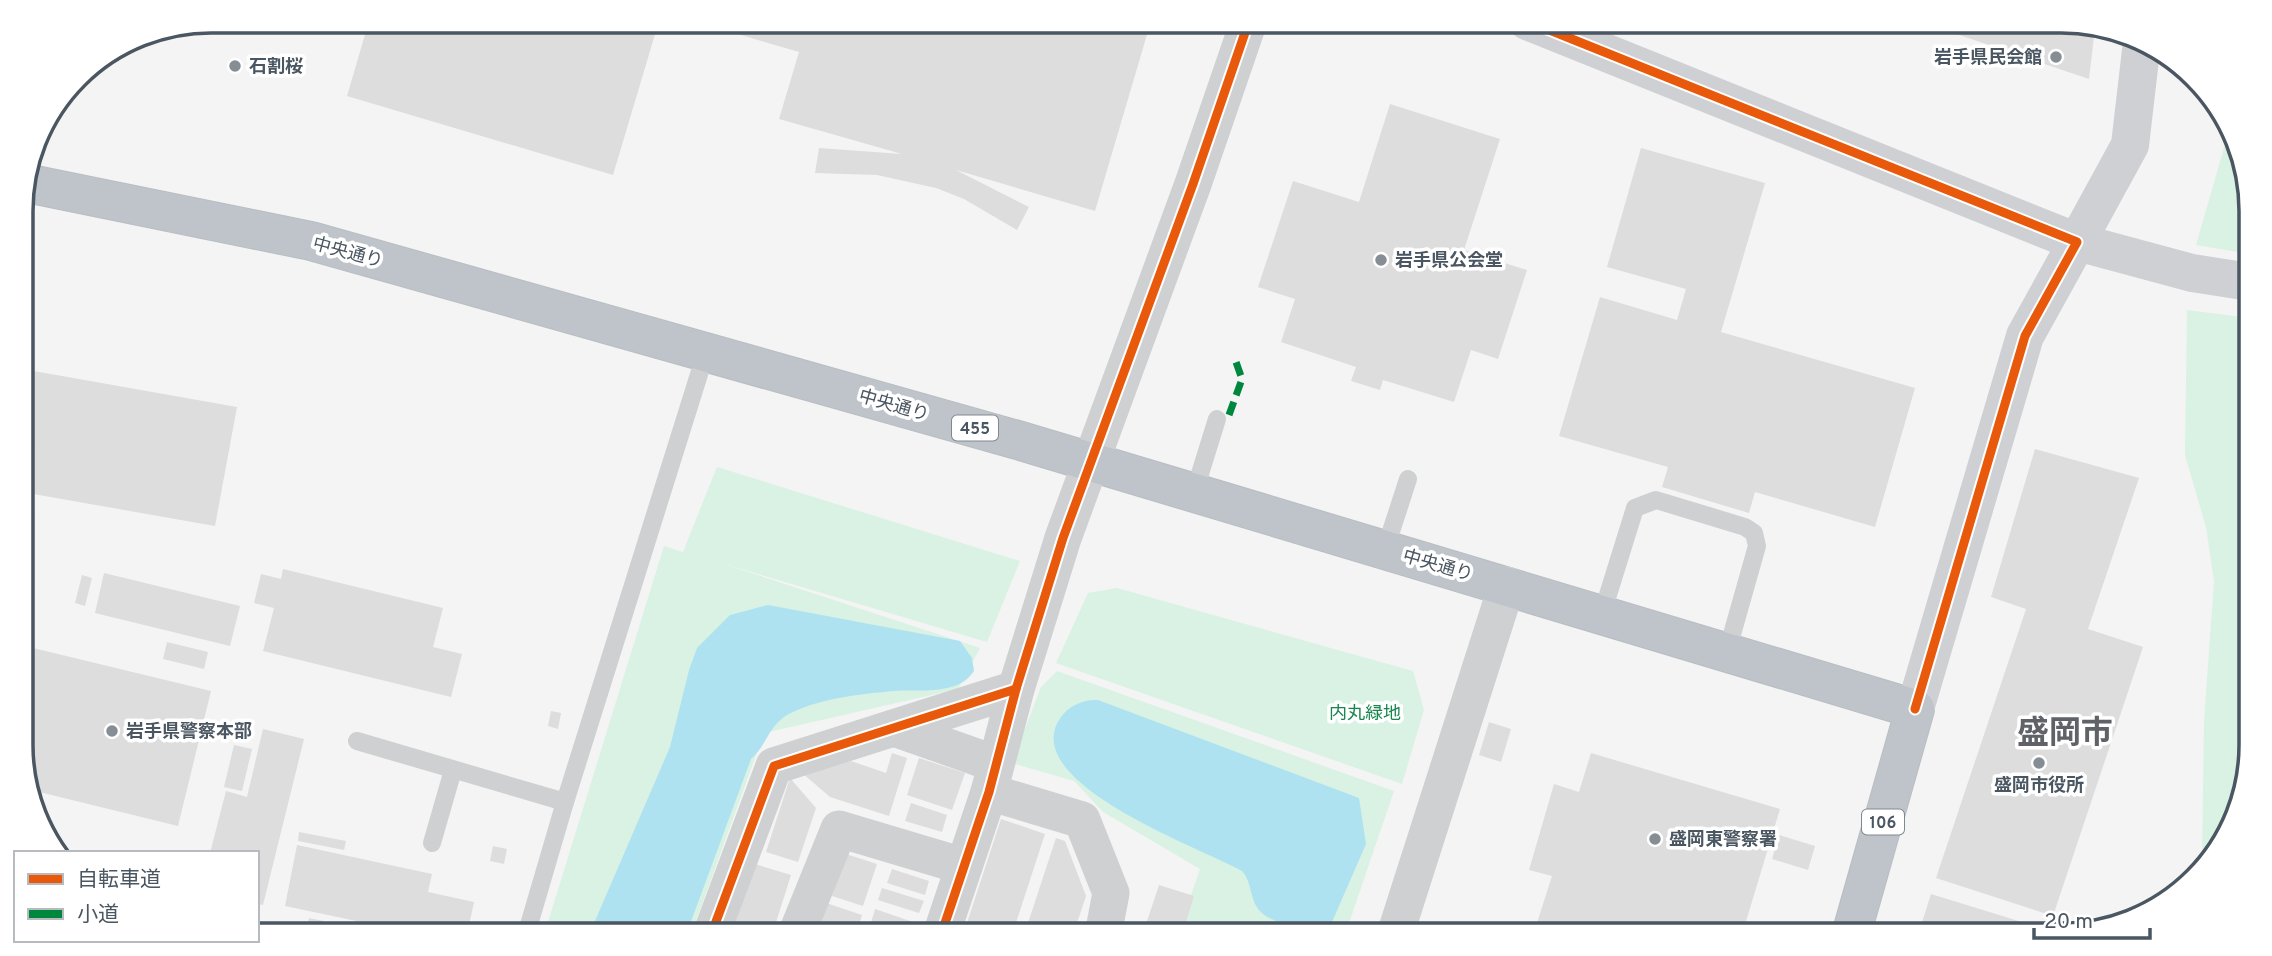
<svg xmlns="http://www.w3.org/2000/svg" width="2272" height="956" viewBox="0 0 2272 956" font-family="Overpass,'Noto Sans JP',sans-serif">
  <style>
    .green { fill: #d9f2e3 }
    .water { fill: #aee2f0 }
    .building { fill: #ddddde }
    .lines { fill: none; stroke-linecap: round; stroke-linejoin: round }
    .highway-casing { stroke: #b9bec3; stroke-width: 40 }
    .lane { stroke: #ced0d2; stroke-width: 18 }
    .street { stroke: #ced0d2; stroke-width: 37 }
    .secondary { stroke: #ced0d4; stroke-width: 38 }
    .highway { stroke: #bec4c9; stroke-width: 38 }
    .quiet { stroke: #00873e; stroke-width: 7; stroke-dasharray: 14 7; stroke-linecap: butt }
    .cycleway-casing { stroke: #fff; stroke-width: 13 }
    .cycleway { stroke: #e8590c; stroke-width: 9 }
    .poi-dot { fill: #868d94; stroke: #fff; stroke-width: 2.5 }
    .labels { text-anchor: middle; stroke-width: 7; stroke-linejoin: round; paint-order: stroke }
    .shield { fill: #fff; stroke: #808990; stroke-width: 2 }
    .shield-label { font-size: 16px; font-weight: bold; fill: #4a5661 }
    .poi-label { font-size: 18px; font-weight: bold; fill: #4a5661; stroke: #fff; text-anchor: start }
    .street-label { font-size: 18px; fill: #4a5661; stroke: #fff }
    .park-label { font-size: 18px; fill: #17864f; stroke: #fff }
    .town-label { font-size: 32px; font-weight: bold; fill: #5f6368; stroke: #fff }
    .rim { fill: none; stroke: #4a5661; stroke-width: 3.5 }
  </style>
  <rect width="100%" height="100%" fill="#f4f4f4"/>
  <g class="green">
    <polygon points="2228,134 2249,186 2250,254 2196,245"/>
    <polygon points="2187,310 2250,318 2251,745 2237,817 2202,860 2204,721 2214,581 2206,527 2185,455"/>
    <polygon points="717,467 1020,561 987,642 721,563 980,648 958,689 764,733 691,935 544,935 664,546 683,552"/>
    <polygon points="1117,588 1413,671 1424,710 1402,784 1056,663 1088,593"/>
    <polygon points="1057,671 1394,791 1345,935 1177,935 1200,869 1103,812 1074,781 1012,763 1041,687"/>
  </g>
  <g class="water">
    <path d="M768 605 960 641 972 658 974 671C958 696 920 689 894 691 861 694 823 698 793 712 768 723 769 743 751 759L686 935H589L670 747 689 670 697 648 730 615Z"/>
    <path d="M1098 700 1359 798 1366 844 1332 922C1319 938 1307 935 1287 935 1284 920 1272 922 1262 913 1249 902 1253 883 1242 871 1204 849 1014 782 1061 717 1069 705 1085 699 1098 700Z"/>
  </g>
  <g class="building">
    <polygon points="369,21 659,21 613,175 347,96"/>
    <polygon points="693,21 1151,21 1095,211 956,170 1029,207 1017,230 964,199 936,188 877,175 815,173 819,148 902,154 779,119 799,52"/>
    <polygon points="1918,21 2061,21 2095,28 2089,79"/>
    <polygon points="1390,104 1500,139 1464,250 1527,270 1498,359 1471,350 1454,402 1383,380 1380,390 1351,381 1356,367 1281,342 1295,299 1258,287 1293,181 1359,202"/>
    <polygon points="1641,148 1765,183 1721,332 1915,388 1875,527 1755,492 1749,513 1662,487 1668,467 1559,436 1600,297 1677,320 1686,289 1607,267"/>
    <polygon points="28,370 237,407 215,526 22,492 22,405"/>
    <polygon points="2035,449 2139,478 2088,629 2143,647 2053,916 1936,878 2026,609 1991,597"/>
    <polygon points="283,569 443,608 433,647 462,654 451,697 263,651 274,608 254,603 261,574 281,579"/>
    <polygon points="104,573 240,606 230,646 95,613"/>
    <polygon points="82,575 92,578 85,606 75,603"/>
    <polygon points="167,642 208,652 204,669 163,659"/>
    <polygon points="29,647 211,691 178,826 31,790 23,770 22,672"/>
    <polygon points="551,711 561,713 558,729 548,726"/>
    <polygon points="1489,722 1511,729 1501,762 1479,755"/>
    <polygon points="263,729 304,739 263,905 257,904 257,853 210,853 226,791 247,797"/>
    <polygon points="234,745 252,749 242,791 224,787"/>
    <polygon points="892,753 907,758 889,816 830,797 801,772 851,761 886,773"/>
    <polygon points="1591,753 1780,809 1744,928 1763,935 1577,935 1537,923 1552,876 1529,870 1554,784 1579,792"/>
    <polygon points="919,758 965,773 952,810 907,795"/>
    <polygon points="790,778 816,808 798,862 766,852"/>
    <polygon points="911,803 947,815 942,832 905,821"/>
    <polygon points="1001,819 1045,834 1012,935 963,935"/>
    <polygon points="299,832 346,841 344,850 298,841"/>
    <polygon points="1779,835 1815,846 1808,870 1772,859"/>
    <polygon points="1056,838 1065,841 1086,896 1073,935 1024,935"/>
    <polygon points="297,845 432,874 428,892 474,902 467,935 423,935 285,906"/>
    <polygon points="493,846 507,849 504,864 490,861"/>
    <polygon points="846,854 877,864 863,906 832,896"/>
    <polygon points="755,864 791,875 772,935 748,935 733,930"/>
    <polygon points="892,869 929,881 925,895 887,883"/>
    <polygon points="1159,885 1194,896 1182,935 1146,924"/>
    <polygon points="882,888 924,901 919,913 878,900"/>
    <polygon points="1931,894 2061,934 2060,935 1918,935"/>
    <polygon points="826,903 862,915 856,935 833,935 818,930"/>
    <polygon points="875,909 916,923 912,935 871,923"/>
    <polygon points="309,918 324,921 321,935 305,934"/>
  </g>
  <g class="lines">
    <defs>
      <polyline id="highway" points="26,183 311,241 1021,441 1915,709 1851,935"/>
    </defs>
    <use href="#highway" class="highway-casing"/>
    <g class="lane">
      <polyline points="1194,493 1217,419"/>
      <polyline points="1385,550 1408,479"/>
      <polyline points="1602,614 1635,508 1656,500 1745,527 1754,533 1757,546 1727,652"/>
      <polyline points="357,741 565,802 706,352"/>
      <polyline points="432,843 453,770"/>
      <polyline points="526,935 565,802"/>
    </g>
    <g class="street">
      <polyline points="894,728 996,764"/>
      <polyline points="989,792 1082,820 1111,893 1103,935"/>
      <polyline points="711,935 774,766 1016,689"/>
      <polyline points="796,935 839,829 963,866"/>
      <polyline points="941,935 989,792 1016,689 1063,538 1193,184 1249,21"/>
      <polyline points="1395,935 1507,585"/>
    </g>
    <g class="secondary">
      <polyline points="1527,21 2077,242 2025,336 1915,709"/>
      <polyline points="2142,42 2130,145 2077,242 2192,273 2250,282"/>
    </g>
    <use href="#highway" class="highway"/>
    <polyline class="quiet" points="1229,415 1242,379 1236,362"/>
    <defs>
      <g id="cycleway">
        <polyline points="1527,21 2077,242 2025,336 1915,709"/>
        <polyline points="711,935 774,766 1016,689"/>
        <polyline points="941,935 989,792 1016,689 1063,538 1193,184 1249,21"/>
      </g>
    </defs>
    <use href="#cycleway" class="cycleway-casing"/>
    <use href="#cycleway" class="cycleway"/>
  </g>
  <g class="poi-dot">
    <circle cx="2056" cy="57" r="7"/>
    <circle cx="235" cy="66" r="7"/>
    <circle cx="1381" cy="260" r="7"/>
    <circle cx="112" cy="731" r="7"/>
    <circle cx="2039" cy="763" r="7"/>
    <circle cx="1655" cy="839" r="7"/>
  </g>
  <g class="labels">
    <g class="shield">
      <rect x="952" y="415.5" width="46" height="25" rx="5"/>
      <rect x="1862" y="809.5" width="42" height="25" rx="5"/>
    </g>
    <g class="shield-label">
      <text x="975" y="434">455</text>
      <text x="1883" y="828">106</text>
    </g>
    <g class="poi-label">
      <text x="2042" y="63" text-anchor="end">岩手県民会館</text>
      <text x="249" y="72">石割桜</text>
      <text x="1395" y="266">岩手県公会堂</text>
      <text x="126" y="737">岩手県警察本部</text>
      <text x="2039" y="791" text-anchor="middle">盛岡市役所</text>
      <text x="1669" y="845">盛岡東警察署</text>
    </g>
    <g class="street-label">
      <text transform="translate(348 252) rotate(15)" y="6">中央通り</text>
      <text transform="translate(894 405) rotate(16)" y="6">中央通り</text>
      <text transform="translate(1438 565) rotate(16)" y="6">中央通り</text>
    </g>
    <g class="park-label">
      <text x="1365" y="719">内丸緑地</text>
    </g>
    <g class="town-label">
      <text x="2065" y="743">盛岡市</text>
    </g>
  </g>
  <path d="M0 0H2272V956H0ZM211 33H2061A178 178 0 0 1 2239 211V745A178 178 0 0 1 2061 923H211A178 178 0 0 1 33 745V211A178 178 0 0 1 211 33Z" fill="#fff" fill-rule="evenodd"/>
  <path class="rim" d="M211 33H2061A178 178 0 0 1 2239 211V745A178 178 0 0 1 2061 923H211A178 178 0 0 1 33 745V211A178 178 0 0 1 211 33Z"/>
  <rect x="14" y="851" width="245" height="91" fill="#ffffff" stroke="#b7bbc0" stroke-width="2"/>
  <rect x="28" y="874" width="35" height="10" fill="#e8590c" stroke="#b7bbc0" stroke-width="2"/>
  <text x="77" y="886" font-size="21" fill="#4a5661">自転車道</text>
  <rect x="28" y="909" width="35" height="10" fill="#00873e" stroke="#b7bbc0" stroke-width="2"/>
  <text x="77" y="921" font-size="21" fill="#4a5661">小道</text>
  <path d="M2034 928v10h116v-10" fill="none" stroke="#4a5661" stroke-width="3.5"/>
  <text x="2044" y="928" font-size="21" fill="#4a5661" stroke="#ffffff" stroke-width="5" paint-order="stroke">20 m</text>
</svg>
